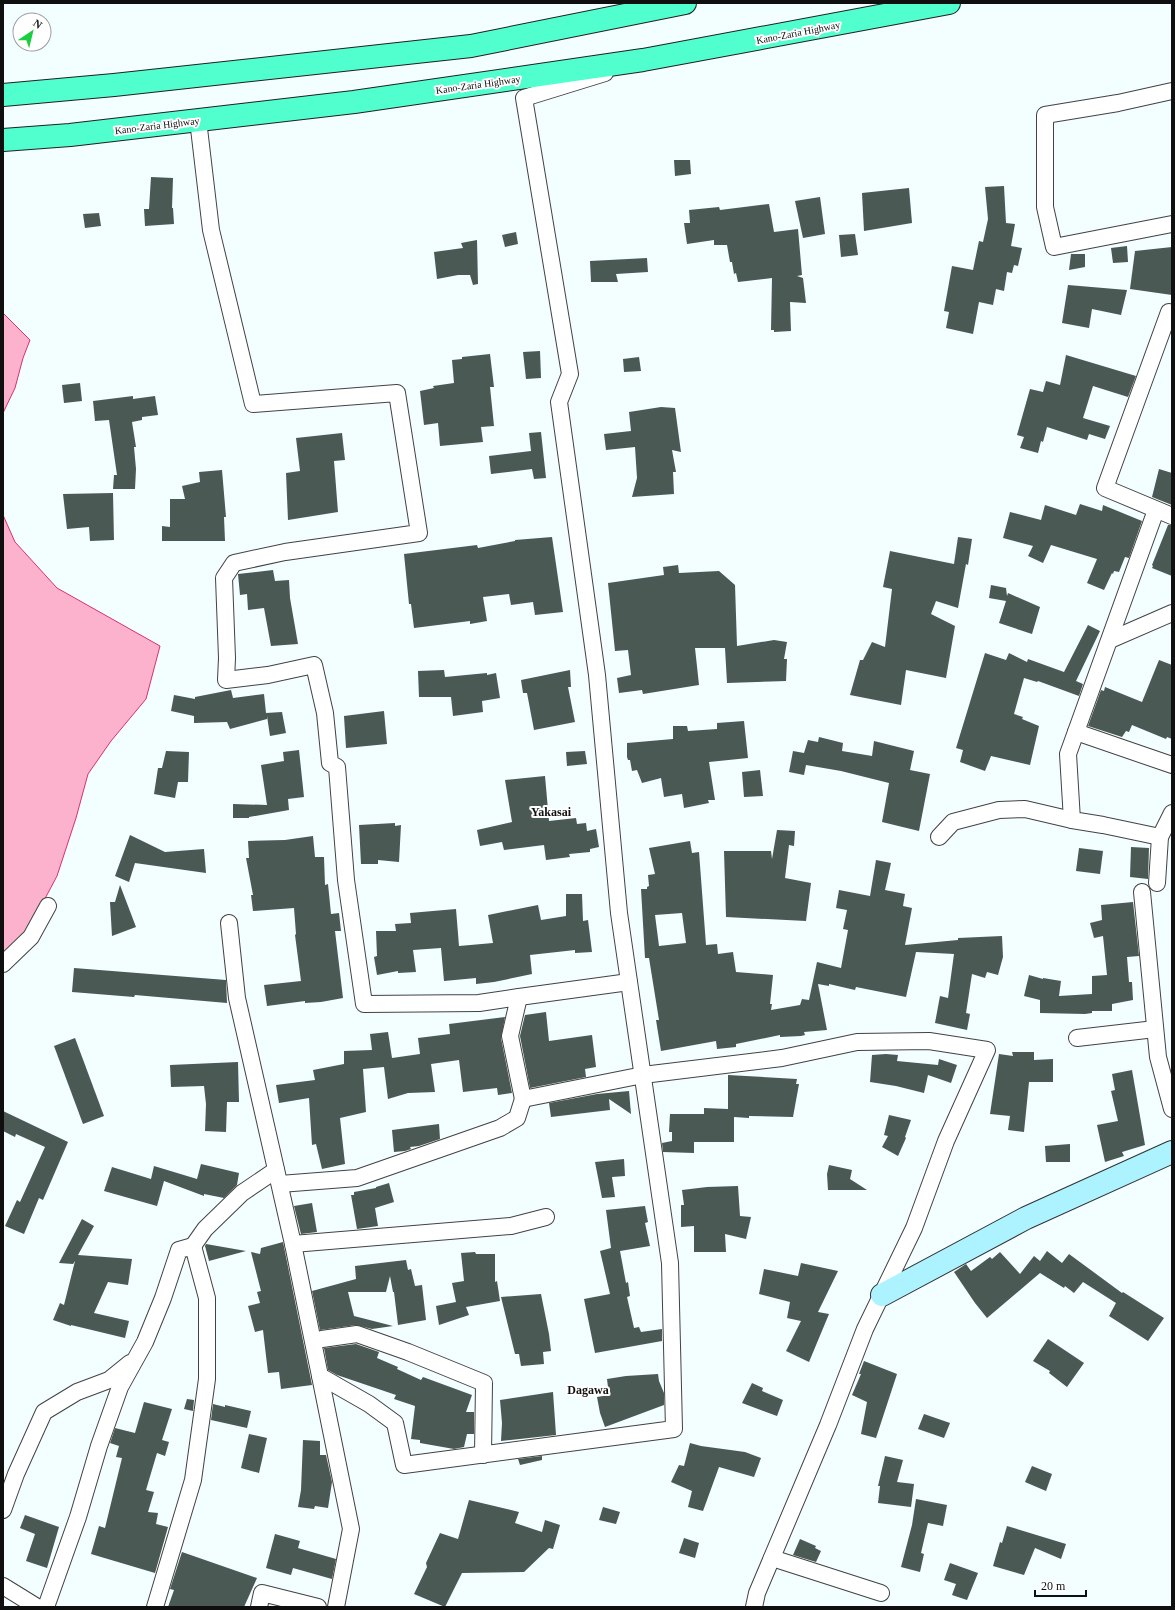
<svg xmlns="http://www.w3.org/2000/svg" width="1175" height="1610" viewBox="0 0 1175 1610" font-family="Georgia,serif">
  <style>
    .water { fill: #fcb1cc; stroke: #da316a }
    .building { fill: #4a5954; fill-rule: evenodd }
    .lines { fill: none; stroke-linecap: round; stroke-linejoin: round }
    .street-casing { stroke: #424242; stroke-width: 18 }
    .secondary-casing { stroke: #313131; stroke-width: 24 }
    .highway-casing { stroke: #202020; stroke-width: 24 }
    .street { stroke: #fff; stroke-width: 16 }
    .secondary { stroke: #adf3ff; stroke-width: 22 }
    .highway { stroke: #50ffcd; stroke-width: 22 }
    .labels { text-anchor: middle; stroke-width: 4; stroke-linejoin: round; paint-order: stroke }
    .street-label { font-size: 10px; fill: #0f0f0f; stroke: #fff }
    .quarter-label { font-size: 12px; font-weight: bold; fill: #0f0f0f; stroke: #fff }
  </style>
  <rect width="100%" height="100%" fill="#f2feff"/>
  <g class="water">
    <polygon points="3,313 30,340 23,358 15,388 3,413"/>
    <polygon points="3,515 15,542 57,588 160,646 146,699 111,741 88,774 76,818 57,876 22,942 3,956"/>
  </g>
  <g class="building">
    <polygon points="674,160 690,160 691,174 675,176"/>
    <polygon points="151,177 173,178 172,208 173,208 174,224 145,226 144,209 149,209"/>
    <polygon points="1004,186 1006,223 1015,224 1011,246 1022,248 1018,266 1014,265 1012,273 1007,272 1004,291 996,289 993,305 979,302 973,334 946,328 949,312 944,311 952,266 973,270 979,241 983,242 988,219 985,187"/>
    <polygon points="909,188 912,223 864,231 862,193"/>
    <polygon points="820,197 825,234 803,238 795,201"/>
    <polygon points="769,204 774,232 798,229 802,275 797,276 803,278 806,303 790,302 791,331 774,332 774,330 771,330 772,278 738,282 736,273 734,274 732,262 730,262 727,245 714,245 714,240 687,244 684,223 690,223 689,210 719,207 720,210"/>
    <polygon points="99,213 101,226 85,228 83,214"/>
    <polygon points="516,232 518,244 505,247 502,235"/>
    <polygon points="855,234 858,255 841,257 839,235"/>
    <polygon points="477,240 478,284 473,285 470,275 458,275 437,279 434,252 463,248 461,243"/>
    <polygon points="1127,246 1128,262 1113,263 1111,248"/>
    <polygon points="1172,247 1172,295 1130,289 1135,251"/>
    <polygon points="1071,254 1085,254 1085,267 1069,270"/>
    <polygon points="647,258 648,272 616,274 618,282 591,282 590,261"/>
    <polygon points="1068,285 1127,290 1121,315 1092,309 1089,328 1062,323"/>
    <polygon points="540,351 541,378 526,379 523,352"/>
    <polygon points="490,354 494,387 490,387 494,426 481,427 483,442 440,446 438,423 424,425 420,391 434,388 433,386 454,383 452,360 462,359 462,357"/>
    <polygon points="1066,355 1136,376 1128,397 1093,386 1083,418 1110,426 1105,439 1089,434 1087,440 1047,427 1043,442 1041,441 1038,453 1020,448 1024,437 1017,435 1030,389 1043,392 1046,381 1060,385"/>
    <polygon points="639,357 641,371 624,372 623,359"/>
    <polygon points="80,383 82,401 64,403 62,385"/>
    <polygon points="133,396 133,399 155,396 158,415 142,417 142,420 132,422 136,447 134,447 136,469 135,489 113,489 114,475 117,475 109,420 95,421 93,401"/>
    <polygon points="661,407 675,408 681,452 672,450 676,472 673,472 674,494 632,497 637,478 635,447 606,450 604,434 631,431 629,412"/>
    <polygon points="541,432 546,478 534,479 532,469 491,474 489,456 531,451 529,433"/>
    <polygon points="342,433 345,460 334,461 338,512 288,520 286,473 300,471 296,438"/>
    <polygon points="1159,469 1172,473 1172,505 1152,497"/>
    <polygon points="222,470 226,517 224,517 225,541 162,541 162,526 170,527 170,499 185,499 182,486 200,482 199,472"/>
    <polygon points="113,493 114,540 90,541 89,527 67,529 63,494"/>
    <polygon points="1080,504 1102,511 1103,505 1142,521 1129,558 1125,557 1119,572 1114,571 1113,574 1112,573 1104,590 1087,583 1097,559 1051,545 1043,563 1028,556 1033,546 1003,538 1010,512 1041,520 1045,505 1076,515"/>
    <polygon points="1168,525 1172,525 1172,576 1152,568 1153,566 1152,565"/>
    <polygon points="552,537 563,612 535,615 533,602 511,605 509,594 483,597 487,621 470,624 470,621 414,628 411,604 409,604 404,554 477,545 478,548 515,541 515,540"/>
    <polygon points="958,537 972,539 968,565 966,564 958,608 936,601 931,614 955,626 946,678 906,670 901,705 850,695 860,660 863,660 872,642 885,647 892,589 883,587 890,551 954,564"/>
    <polygon points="678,565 679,573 719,571 735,585 737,646 774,640 787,642 784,659 787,659 786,681 727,683 725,648 695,648 699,685 643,694 642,690 619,693 617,678 631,675 628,650 615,651 608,583 664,575 663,567"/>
    <polygon points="273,570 275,581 289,580 290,598 298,644 271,646 264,608 248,610 247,594 240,595 238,574"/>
    <polygon points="991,585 1006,588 1007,596 1008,593 1040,607 1032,634 999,623 1006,601 989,598"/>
    <polygon points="1088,625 1100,631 1076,681 1083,684 1079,696 1038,681 1037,682 1024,678 1014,714 1023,717 1022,719 1039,726 1030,765 991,756 985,771 960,762 963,750 956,748 985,653 1006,660 1009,653 1027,662 1028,659 1064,672"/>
    <polygon points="1159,660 1172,665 1172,739 1167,737 1166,739 1132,725 1129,732 1126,731 1122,737 1088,726 1101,690 1104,691 1105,687 1142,702"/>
    <polygon points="444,670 445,677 487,673 487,675 496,673 500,698 482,701 483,712 453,716 451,697 419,697 418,671"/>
    <polygon points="570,670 571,687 568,687 575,722 534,730 527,693 523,693 521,680"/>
    <polygon points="231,690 233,698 264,694 266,713 282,712 286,733 270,736 267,716 267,719 230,729 227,722 194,723 194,716 171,711 174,695 195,699 195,697"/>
    <polygon points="384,711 387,744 346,748 344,716"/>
    <polygon points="744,721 748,758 709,762 715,800 708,800 709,803 684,808 682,794 664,797 661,778 642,783 637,770 632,771 630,760 628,760 627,757 627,743 673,739 673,726 687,726 688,731 717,729 717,723"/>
    <polygon points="819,737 843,743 842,751 872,756 874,741 914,751 910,770 930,774 919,831 882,822 889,783 841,771 806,765 804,775 789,772 793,751 804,753 808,740 818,742"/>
    <polygon points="299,750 304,797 288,799 289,810 249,817 249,818 233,818 233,804 267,805 261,765 284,761 283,752"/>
    <polygon points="166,751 189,752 188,782 178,782 175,798 154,794 158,768 162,768"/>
    <polygon points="585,751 587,764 567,766 566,752"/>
    <polygon points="760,770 763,796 744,797 742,772"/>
    <polygon points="545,776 549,821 576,818 577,824 586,823 587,831 596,829 599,847 590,849 590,852 569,854 570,857 546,860 544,845 504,850 502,842 480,846 477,830 512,822 505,780"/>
    <polygon points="395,823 395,826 401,825 399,862 378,860 378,864 361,864 359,825"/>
    <polygon points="777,830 795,831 794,846 789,845 785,878 811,883 806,921 726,917 724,851 771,851 772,859"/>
    <polygon points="130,835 165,852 204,849 206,873 135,863 129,882 115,876"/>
    <polygon points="313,836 315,857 324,857 325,885 328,884 331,914 339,913 341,931 335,931 343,998 321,1002 305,1003 305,1001 267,1006 264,985 301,981 295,935 296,934 294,908 253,911 251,895 253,895 246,858 249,858 248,841 285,840"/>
    <path d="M690 841 692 853 699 852 706 945 717 944 718 954 733 952 736 972 773 975 770 1004H772L771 1010 800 1005 802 999 809 1000 817 962 841 968 848 930 843 929 847 910 836 908 839 890 870 896 876 860 891 863 885 890 905 894 903 906 912 908 905 945 958 940V938L1002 936 1003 957 998 975 987 972 985 978 972 974 966 1013 970 1014 967 1030 935 1023 940 996 948 998 954 954 916 952 906 997 856 987 855 990 829 984V986L818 984 827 1030 804 1032 805 1035 801 1036 780 1037V1035L736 1044V1047L717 1049 716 1041 661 1051 656 1020H659L649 958H645L641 889H647V887L649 886 648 875 655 874 649 848ZM682 913 686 943 659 946 655 915Z"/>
    <polygon points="1131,847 1149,848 1148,879 1130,877"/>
    <polygon points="1079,848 1103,851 1100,874 1076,871"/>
    <polygon points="120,885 136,927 112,936 110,902 115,902"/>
    <polygon points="566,894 582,894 583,921 588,920 592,952 575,953 575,950 530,955 532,974 494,982 476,984 476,978 444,981 441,948 413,950 416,972 398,973 398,971 377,975 374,957 377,956 376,931 396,931 395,924 411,923 410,913 456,909 459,946 493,943 488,915 538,905 541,920 566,916"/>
    <polygon points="1133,902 1139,956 1127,957 1129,982 1132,982 1133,1000 1112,1004 1112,1011 1092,1011 1092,1013 1085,1014 1040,1013 1040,1000 1024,996 1029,975 1043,979 1043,978 1061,981 1059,996 1092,994 1092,976 1107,975 1103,936 1094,938 1090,923 1102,920 1101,905"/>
    <polygon points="74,968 226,980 227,1003 135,995 134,997 72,992"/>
    <polygon points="546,1012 549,1041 592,1035 596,1067 585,1069 586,1077 530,1088 520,1036 525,1015"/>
    <polygon points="505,1017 501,1038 512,1093 498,1095 497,1088 463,1092 459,1060 431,1064 435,1092 408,1093 388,1099 384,1067 363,1069 366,1112 340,1118 345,1164 322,1169 316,1144 312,1145 309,1098 279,1103 276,1085 315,1080 313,1070 344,1064 344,1051 372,1050 370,1034 388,1032 392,1058 420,1054 418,1038 450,1034 449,1024"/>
    <polygon points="75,1038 104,1116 83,1124 54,1046"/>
    <polygon points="1012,1052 1034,1052 1034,1060 1053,1059 1053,1082 1029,1082 1024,1132 1008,1130 1010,1116 990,1114 999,1054 1013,1056"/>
    <polygon points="886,1054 898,1055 897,1061 938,1065 939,1059 957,1065 951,1083 928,1075 924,1093 896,1086 870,1082 872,1055"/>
    <polygon points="238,1062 239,1102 227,1102 226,1132 205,1131 206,1104 204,1086 171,1087 170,1065"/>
    <polygon points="1132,1070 1145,1145 1122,1152 1124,1156 1105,1162 1097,1125 1118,1121 1111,1091 1115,1090 1112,1074"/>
    <polygon points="728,1075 797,1079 796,1084 799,1084 793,1117 749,1116 749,1118 734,1117 734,1142 694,1142 694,1153 663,1152 662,1143 672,1141 672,1132 669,1132 670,1114 704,1114 704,1108 728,1109"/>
    <polygon points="629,1091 631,1114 609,1099 610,1110 551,1117 549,1103 597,1094"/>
    <polygon points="3,1111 68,1142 43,1200 39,1198 24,1234 5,1226 17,1200 20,1202 45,1147 16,1134 15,1137 3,1131"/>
    <polygon points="889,1115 911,1120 905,1137 906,1138 898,1156 882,1147 888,1136 884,1135"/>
    <polygon points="439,1124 440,1139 419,1146 410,1147 411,1149 405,1151 394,1152 392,1130"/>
    <polygon points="1070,1144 1070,1162 1046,1162 1045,1146"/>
    <polygon points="624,1159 625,1176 612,1177 615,1197 602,1198 595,1162"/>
    <polygon points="201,1164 239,1173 237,1185 224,1198 204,1194 204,1196 164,1181 157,1206 104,1191 112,1167 151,1179 154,1166 197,1179"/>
    <polygon points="829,1165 852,1170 850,1179 867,1190 828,1190 827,1174"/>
    <polygon points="389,1183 394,1202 375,1208 378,1226 357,1229 351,1195 354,1195 354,1192 376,1188 376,1187"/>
    <polygon points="738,1186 740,1216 751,1217 746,1239 725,1234 726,1252 694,1252 694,1226 681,1227 681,1205 684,1205 682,1190 707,1187"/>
    <polygon points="312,1203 317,1232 301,1234 294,1206"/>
    <polygon points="645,1206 648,1222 645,1223 650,1246 620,1251 626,1283 628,1282 630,1296 627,1297 634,1328 639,1327 641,1332 662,1329 662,1341 595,1353 584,1299 610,1294 600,1251 611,1248 606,1210"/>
    <polygon points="82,1219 94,1226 78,1255 132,1259 128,1285 108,1282 94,1313 129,1321 125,1338 71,1325 71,1326 53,1320 60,1303 64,1305 75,1261 73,1264 59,1263"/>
    <polygon points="283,1242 312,1385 281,1389 279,1372 268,1373 263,1330 255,1332 248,1306 260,1303 257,1292 261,1291 251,1252 260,1254 261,1248"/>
    <polygon points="206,1244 246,1251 209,1261 205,1246"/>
    <polygon points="1047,1251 1062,1263 1069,1254 1122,1293 1123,1292 1164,1318 1148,1341 1109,1316 1116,1303 1083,1282 1074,1293 1065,1286 1064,1288 1040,1273 987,1318 975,1303 954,1272 966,1264 971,1271 990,1257 992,1259 1000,1252 1020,1274 1034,1256 1040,1261"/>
    <polygon points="475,1252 476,1254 495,1254 495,1282 497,1281 500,1301 466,1307 469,1315 439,1325 436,1306 456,1302 452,1283 464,1281 461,1253"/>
    <polygon points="406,1260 408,1270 411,1269 415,1286 422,1285 426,1320 398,1325 394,1292 393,1292 390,1276 386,1292 348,1292 354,1316 393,1326 372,1329 356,1325 320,1330 312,1291 356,1279 355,1266"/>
    <polygon points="801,1263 838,1271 818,1312 829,1314 809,1362 786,1351 801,1321 787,1318 790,1302 759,1294 764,1269 798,1276"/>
    <polygon points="541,1294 549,1334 551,1351 543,1352 544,1364 521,1366 519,1354 515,1354 501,1297"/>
    <polygon points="1048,1339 1084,1363 1067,1387 1049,1373 1050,1371 1033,1361"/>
    <polygon points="356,1344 379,1352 377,1358 398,1367 397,1369 421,1380 423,1377 472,1395 466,1412 474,1412 474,1434 467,1434 464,1447 454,1449 420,1443 420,1440 411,1439 415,1406 394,1399 396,1395 337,1375 328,1370 324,1348"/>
    <polygon points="864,1361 897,1374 876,1438 861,1434 867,1402 852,1395 861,1374 859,1374"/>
    <polygon points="658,1374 659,1381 664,1393 664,1405 605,1427 600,1413 597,1397 609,1395 607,1379 626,1376"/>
    <polygon points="752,1383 763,1388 762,1391 783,1400 777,1416 742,1403"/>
    <polygon points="553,1392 556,1435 501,1441 502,1423 500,1400"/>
    <polygon points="187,1399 194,1400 193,1411 184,1409"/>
    <polygon points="144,1402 172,1409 162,1440 169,1442 165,1456 157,1453 146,1490 154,1492 148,1512 158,1513 156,1524 168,1527 155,1573 91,1554 99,1526 105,1528 122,1458 116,1457 119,1446 110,1443 115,1428 135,1433"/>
    <polygon points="213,1404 225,1407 225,1405 251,1411 247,1428 211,1420"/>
    <polygon points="924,1414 950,1423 944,1438 918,1429"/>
    <polygon points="249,1434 267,1438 259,1473 241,1468"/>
    <polygon points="303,1440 320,1441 320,1455 326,1455 332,1482 328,1508 315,1506 314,1509 298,1507 301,1490"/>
    <polygon points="690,1443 701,1446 745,1452 761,1458 754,1477 719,1467 703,1511 688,1507 692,1491 671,1482 679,1465 684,1466"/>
    <polygon points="542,1456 542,1460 520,1465 518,1459"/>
    <polygon points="885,1456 903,1460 897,1482 914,1484 911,1507 878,1503 880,1486 878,1486"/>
    <polygon points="1032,1466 1052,1474 1046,1491 1025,1482"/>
    <polygon points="916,1499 947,1505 943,1526 928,1523 921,1553 924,1554 920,1572 901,1567 912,1525"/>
    <polygon points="469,1500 519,1512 515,1523 542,1532 545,1520 560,1525 553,1549 549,1548 524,1572 462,1573 445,1607 414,1594 427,1567 426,1563 440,1533 458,1539"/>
    <polygon points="603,1507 620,1512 616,1524 599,1520"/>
    <polygon points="25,1515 59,1527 47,1568 26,1561 35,1534 20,1528"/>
    <polygon points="1007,1526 1066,1544 1061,1559 1035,1548 1024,1575 993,1566 1000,1542 1002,1543"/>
    <polygon points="275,1534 300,1541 298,1548 336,1559 332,1579 293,1568 291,1575 266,1568"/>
    <polygon points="684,1538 699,1543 695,1558 679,1553"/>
    <polygon points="800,1539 816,1546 815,1548 821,1551 816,1562 793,1555"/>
    <polygon points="182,1552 257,1578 244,1607 168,1607 174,1590 170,1589"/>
    <polygon points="950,1563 978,1573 967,1600 952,1595 956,1584 944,1580"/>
  </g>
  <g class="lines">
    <defs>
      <g id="street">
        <polyline points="1172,91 1118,103 1045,115 1045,207 1054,247 1172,224"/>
        <polyline points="198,120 211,230 253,404 397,393 419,533 285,552 234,563 224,578 227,658 226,680 268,675 314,665 325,713 330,763 337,767 346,880 364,1004 479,1003 519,997 510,1036 523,1099 643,1075 782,1058 857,1042 929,1041 987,1050 946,1141 914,1228 865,1329 828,1425 757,1593 754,1607"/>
        <polyline points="1169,312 1105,488 1172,516"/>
        <polyline points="1156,510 1068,754 1072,820 1103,825 1160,837"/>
        <polyline points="1110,640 1172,613"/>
        <polyline points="1076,732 1172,765"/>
        <polyline points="939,837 953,822 999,810 1025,809 1072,820"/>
        <polyline points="1157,883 1160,837 1172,813"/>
        <polyline points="1142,892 1158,1057 1172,1109"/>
        <polyline points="229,923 237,998 293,1244 320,1376 369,1404 395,1423 404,1465 674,1429 670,1263 619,913 597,675 559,402 570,374 524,98 605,73"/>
        <polyline points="3,964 31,937 48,906"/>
        <polyline points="519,997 629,982"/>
        <polyline points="1077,1038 1155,1029"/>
        <polyline points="280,1184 357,1178 500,1128 517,1118 523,1099"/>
        <polyline points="293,1244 511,1226 546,1217"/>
        <polyline points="193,1246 205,1229 242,1193 276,1170"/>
        <polyline points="322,1339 357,1334 408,1352 484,1383 483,1455"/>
        <polyline points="320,1376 351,1529 336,1607"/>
        <polyline points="3,1510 16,1474 44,1412 77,1392 109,1380 130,1363"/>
        <polyline points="772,1558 881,1593"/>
        <polyline points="3,1586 37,1607"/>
        <polyline points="46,1607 78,1517 99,1446 120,1387 145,1342 163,1298 179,1250 193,1246 207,1298 207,1379 193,1480 155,1607"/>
        <polyline points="259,1607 262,1593 318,1607"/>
      </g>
      <polyline id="secondary" points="882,1295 1026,1218 1172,1152"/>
      <g id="highway">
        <polyline points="3,95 114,85 471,46 685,3"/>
        <polyline points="3,140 70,135 354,102 643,60 949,3"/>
      </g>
    </defs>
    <use href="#street" class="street-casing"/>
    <use href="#secondary" class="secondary-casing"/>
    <use href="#highway" class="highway-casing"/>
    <use href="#street" class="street"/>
    <use href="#secondary" class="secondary"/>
    <use href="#highway" class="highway"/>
  </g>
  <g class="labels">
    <g class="street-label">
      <text transform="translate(798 32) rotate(-11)" y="4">Kano-Zaria Highway</text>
      <text transform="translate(478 84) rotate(-8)" y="4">Kano-Zaria Highway</text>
      <text transform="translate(157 125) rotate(-7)" y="4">Kano-Zaria Highway</text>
    </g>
    <g class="quarter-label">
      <text x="551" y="816">Yakasai</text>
      <text x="588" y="1394">Dagawa</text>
    </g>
  </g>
  <rect width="1175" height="1610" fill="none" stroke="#0f0f0f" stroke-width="8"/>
  <g transform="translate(32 32) rotate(35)"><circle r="19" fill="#ffffff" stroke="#9f9f9f"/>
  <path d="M0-3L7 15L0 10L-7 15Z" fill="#19ce3f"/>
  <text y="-6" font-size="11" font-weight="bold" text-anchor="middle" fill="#0f0f0f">N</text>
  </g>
  <path d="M1035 1590v6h51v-6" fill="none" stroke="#0f0f0f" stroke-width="2"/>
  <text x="1041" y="1590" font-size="12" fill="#0f0f0f" stroke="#ffffff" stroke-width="3" paint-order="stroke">20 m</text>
</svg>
